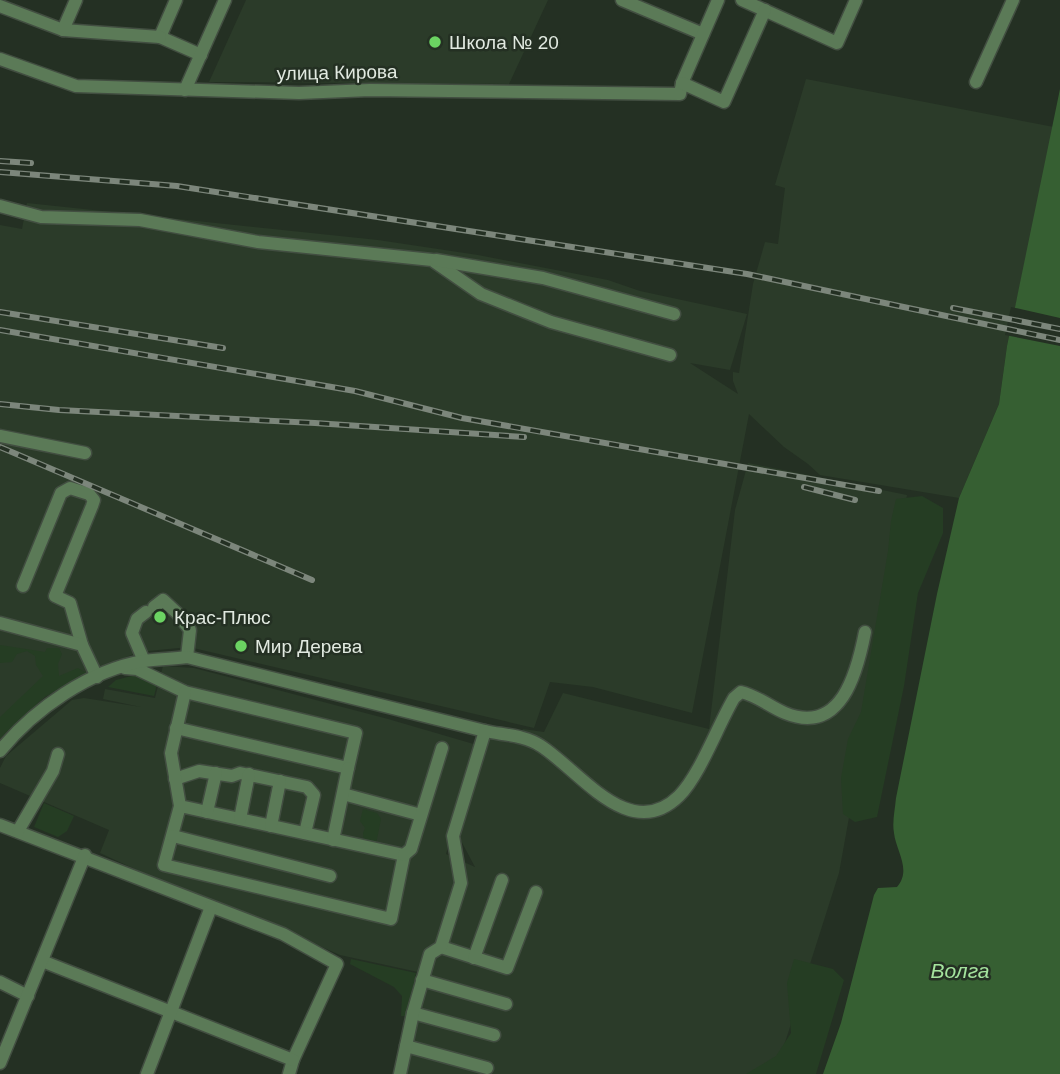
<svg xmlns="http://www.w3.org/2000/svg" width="1060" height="1074" viewBox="0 0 1060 1074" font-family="Helvetica,sans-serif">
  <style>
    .built { fill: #2b3b29 }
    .green { fill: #253d23 }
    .water { fill: #365f32 }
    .pier { fill: #243023 }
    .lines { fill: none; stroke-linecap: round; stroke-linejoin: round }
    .minor-casing { stroke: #424e41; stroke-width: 15 }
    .minor { stroke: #5b7a57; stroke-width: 12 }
    .rail-casing { stroke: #7c867b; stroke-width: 6 }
    .rail { stroke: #243023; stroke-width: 3.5; stroke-dasharray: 10; stroke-linecap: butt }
    .poi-dot { fill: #6bd362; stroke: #243023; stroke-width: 2.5 }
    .labels { text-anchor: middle; stroke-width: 5; stroke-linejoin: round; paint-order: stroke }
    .poi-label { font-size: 19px; fill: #e1e9e0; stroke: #243023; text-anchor: start }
    .street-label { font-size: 19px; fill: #e1e9e0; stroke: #243023 }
    .water-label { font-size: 21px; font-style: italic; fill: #a4e39d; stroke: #243023 }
  </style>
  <rect width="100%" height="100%" fill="#243023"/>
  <g class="built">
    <polygon points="246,0 548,0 509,84 209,82"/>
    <polygon points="806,79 1054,127 1007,346 999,404 959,498 820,475 808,464 784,447 749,414 692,713 593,687 550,682 534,728 189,647 138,652 90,673 45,697 0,739 0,225 22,229 27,203 378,240 478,255 608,280 640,291 747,314 730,370 690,363 738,394 733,381 733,372 739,373 753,284 765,242 778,244 785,188 775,185"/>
    <polygon points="748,463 907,495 839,873 775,1074 396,1074 418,972 340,955 225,905 154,878 100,853 109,830 0,783 0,768 6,756 72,700 84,698 141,707 103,699 105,689 155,698 163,666 194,668 388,719 477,745 446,854 475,867 459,837 469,795 481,767 489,737 515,744 523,729 544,732 563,693 709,729 735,510"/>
  </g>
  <g class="green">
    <polygon points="922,496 943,508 943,533 918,593 904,686 877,817 855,822 843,814 841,778 848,739 861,712 888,551 891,521 896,499"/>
    <polygon points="0,645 45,652 47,648 59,648 62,654 58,664 59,676 78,668 87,673 44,697 0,738 0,717 43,676 36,665 35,656 27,651 17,654 12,662 0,663"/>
    <polygon points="139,674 157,684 154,696 108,687 116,680"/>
    <polygon points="44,803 74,816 67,831 58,837 34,827"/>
    <polygon points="363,809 377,813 381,819 376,844 364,841 363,833 365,828 360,821"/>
    <polygon points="351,959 416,973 407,1016 401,1016 402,996 394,987 350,964"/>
    <polygon points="794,959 833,969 844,980 816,1074 746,1074 776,1056 791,1033 787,983"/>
  </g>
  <path class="water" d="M1060 89V1074H823L841 1023 874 895 878 888 897 887C912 870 896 851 894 833 892 822 895 810 896 798L937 594 959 498 999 404 1007 346Z"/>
  <polygon class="pier" points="1011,307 1060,318 1060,346 1005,335"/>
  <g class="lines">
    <defs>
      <g id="minor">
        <polyline points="176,0 160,37 201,55"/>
        <polyline points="622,0 703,34"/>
        <polyline points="742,0 837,43 856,0"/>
        <polyline points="0,6 63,30 160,37"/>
        <polyline points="63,30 76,0"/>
        <polyline points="0,59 76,86 299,93 370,90 680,94 682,83 718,0"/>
        <polyline points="976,82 1013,0"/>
        <polyline points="682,83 724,102 765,10"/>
        <polyline points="185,90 225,0"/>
        <polyline points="0,206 41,217 140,220 258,242 432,260 481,294 551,322 670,355"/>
        <polyline points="436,260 543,278 674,314"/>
        <polyline points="0,436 85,453"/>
        <polyline points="23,586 61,493 70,488 89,494 94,500 92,506 55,596 70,603 82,645"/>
        <polyline points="154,607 163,600 177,613 190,630 187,657"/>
        <polyline points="0,623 82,645 97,677"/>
        <polyline points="144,661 132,633 137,619 146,612"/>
        <polyline points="125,668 137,669 185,692 356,733 348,768 176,728"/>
        <path d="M0 751C34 709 90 670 144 661 158 659 173 659 187 657L485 731C503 735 525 735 541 746 581 772 630 844 679 796 700 775 718 725 734 698L741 692C758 696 770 707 785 713 841 736 857 673 865 632"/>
        <polyline points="175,779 199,771 232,776 240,773 307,787 314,795 305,833"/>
        <polyline points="343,794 421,815"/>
        <polyline points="180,806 404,855 391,919 164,865 180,806 171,753 185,692"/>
        <polyline points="207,812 216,773"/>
        <polyline points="240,819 249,774"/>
        <polyline points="0,825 283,934 337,964 293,1060 289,1074"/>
        <polyline points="271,826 280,781"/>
        <polyline points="18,831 53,771 58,754"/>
        <polyline points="173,836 330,876"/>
        <polyline points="333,840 348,768"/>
        <polyline points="404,855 411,849 442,748"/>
        <polyline points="441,947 507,968 536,892"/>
        <polyline points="474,958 502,880"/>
        <polyline points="42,961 293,1060"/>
        <polyline points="422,980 506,1004"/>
        <polyline points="0,982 28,996"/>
        <polyline points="413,1013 494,1035"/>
        <polyline points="406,1046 487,1068"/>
        <polyline points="0,1063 85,855"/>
        <polyline points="147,1074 211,907"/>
        <polyline points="400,1074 413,1013 430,954 441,947 461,883 453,836 485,731"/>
      </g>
    </defs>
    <use href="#minor" class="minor-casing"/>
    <use href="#minor" class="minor"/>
    <defs>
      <g id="rail">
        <polyline points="0,161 31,163"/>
        <polyline points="0,172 177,186 747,274 1060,340"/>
        <polyline points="953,308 1060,329"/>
        <polyline points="0,312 223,348"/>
        <polyline points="0,330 355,391 462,418 879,491"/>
        <polyline points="0,404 59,410 315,423 524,437"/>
        <polyline points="0,447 312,580"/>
        <polyline points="804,487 855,500"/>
      </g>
    </defs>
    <use href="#rail" class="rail-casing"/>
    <use href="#rail" class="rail"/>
  </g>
  <g class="poi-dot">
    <circle cx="435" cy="42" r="7"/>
    <circle cx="160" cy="617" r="7"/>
    <circle cx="241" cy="646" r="7"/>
  </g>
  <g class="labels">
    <g class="poi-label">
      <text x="449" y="49">Школа № 20</text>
      <text x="174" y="624">Крас-Плюс</text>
      <text x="255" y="653">Мир Дерева</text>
    </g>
    <g class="street-label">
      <text transform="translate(337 72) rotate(-1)" y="7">улица Кирова</text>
    </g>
    <g class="water-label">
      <text x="960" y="978">Волга</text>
    </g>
  </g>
</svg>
